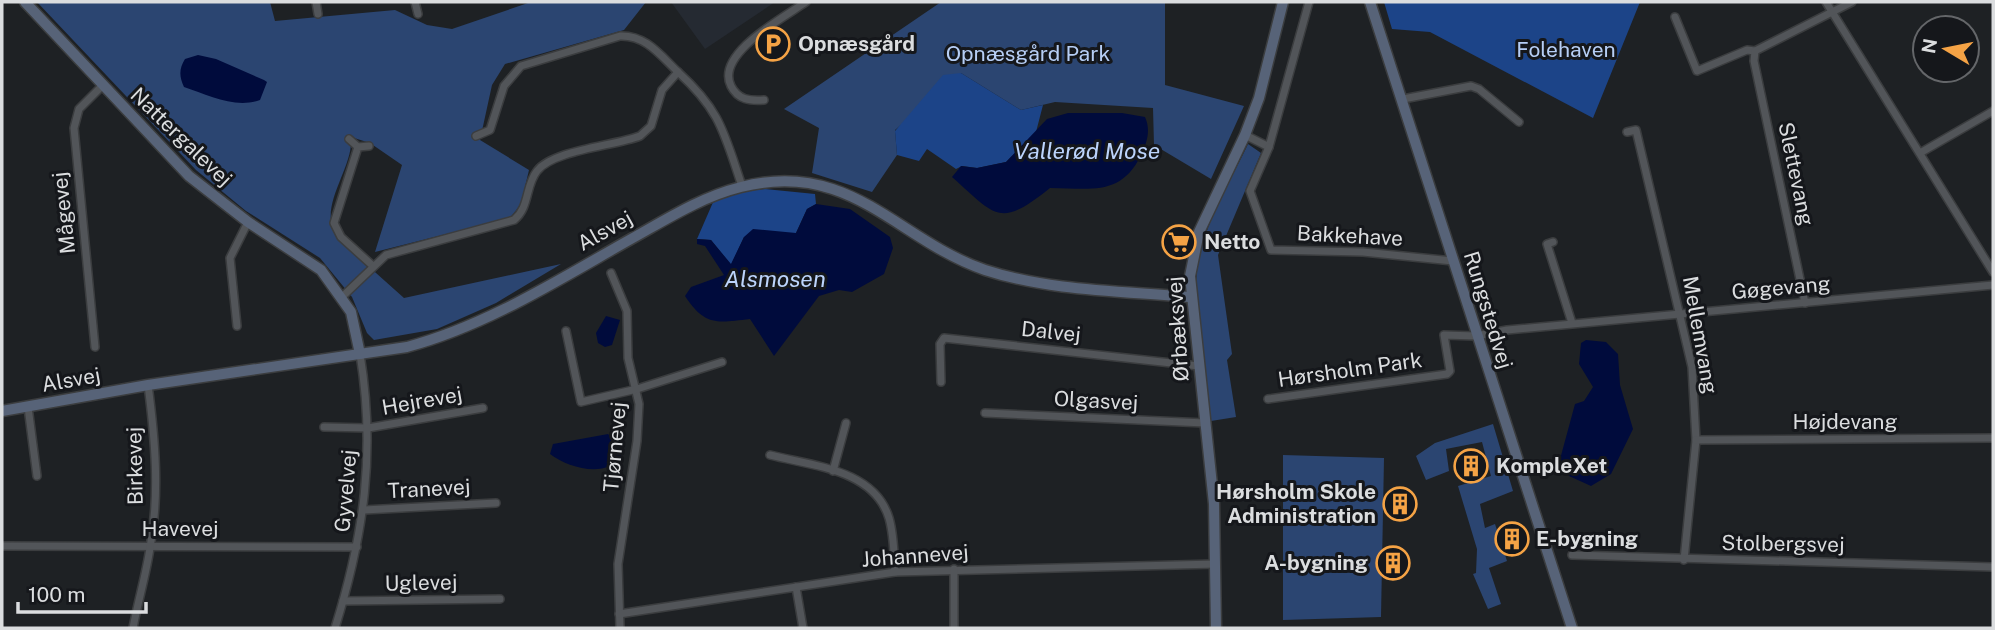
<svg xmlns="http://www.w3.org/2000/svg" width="1995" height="630" viewBox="0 0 1995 630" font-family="'Public Sans',sans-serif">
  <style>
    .built { fill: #252a32 }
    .green { fill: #2b4571 }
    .forest { fill: #1c4488 }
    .water { fill: #000b3c }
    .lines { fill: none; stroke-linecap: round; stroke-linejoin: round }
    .street-casing { stroke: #3b3d3f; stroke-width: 10 }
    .secondary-casing { stroke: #3b3d3f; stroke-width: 13 }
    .street { stroke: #525559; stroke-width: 7 }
    .secondary { stroke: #576378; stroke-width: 10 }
    .labels { text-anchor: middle; stroke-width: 6; stroke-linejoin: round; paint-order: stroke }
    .poi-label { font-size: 21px; font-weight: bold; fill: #dbdddf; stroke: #15171b; text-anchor: start }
    .park-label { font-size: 21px; fill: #b6cef5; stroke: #15171b }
    .street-label { font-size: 21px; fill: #dbdddf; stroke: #15171b }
    .water-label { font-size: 23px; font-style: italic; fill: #bcd4fc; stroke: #15171b }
  </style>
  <rect width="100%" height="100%" fill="#1e2124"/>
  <polygon class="built" points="671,2 775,2 705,49"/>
  <g class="green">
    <path d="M37 2H270L275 21 395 10 427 25 452 29 531 2H646L624 30 505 64 492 85 480 140 529 170 521 204 510 218 375 252 402 165 370 143 351 137C354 170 315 207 338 239L404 298 561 264 496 303 437 329 374 340 367 333 352 297 320 258 246 211 196 170Z"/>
    <polygon points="941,2 1165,2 1165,85 1244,106 1211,179 1154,145 1153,108 1055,102 1021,110 961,73 895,130 897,155 872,192 812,173 819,128 784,109"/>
    <path d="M1248 144 1261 153 1218 255 1232 354 1227 360 1236 417 1211 421C1203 371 1190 314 1198 264 1205 222 1230 182 1248 144Z"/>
    <polygon points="1493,424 1513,491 1480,504 1485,528 1495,524 1507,561 1489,568 1501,604 1488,609 1473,574 1476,573 1477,549 1458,486 1491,476 1482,442 1446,449 1449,471 1426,480 1416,456 1435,443"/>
    <polygon points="1283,455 1384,458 1381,617 1283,620"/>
  </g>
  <g class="forest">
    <polygon points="1384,2 1640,2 1593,118 1430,32 1392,29"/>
    <polygon points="961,73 1021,110 1043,105 1036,132 1006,162 977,168 962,166 956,169 927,149 919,161 897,155 895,131 943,75"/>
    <polygon points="765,189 815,194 816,204 807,209 796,233 744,237 731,265 711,240 697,239 714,200 740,192"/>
  </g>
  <g class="water">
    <path d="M198 55 216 59 264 80 267 82 260 100C235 109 208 95 184 87 179 76 179 69 185 59Z"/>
    <path d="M1068 113H1122L1145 117C1151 130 1147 143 1141 155 1121 197 1090 188 1050 188 999 229 996 216 952 177L961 166 977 168 1006 162 1047 119Z"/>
    <path d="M816 204 850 209 890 237 893 248 884 274 852 292 839 290 819 296 774 356 750 319C716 323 705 326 685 296L691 287 724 275 705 246 697 244V239L711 240 731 264 744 237 753 229 796 233 807 209Z"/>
    <polygon points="606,316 620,320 612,345 605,347 598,343 596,333"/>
    <polygon points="1586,340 1606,342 1618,354 1620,385 1633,429 1611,474 1591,486 1569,476 1559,463 1575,404 1584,401 1593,387 1579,364 1581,343"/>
    <path d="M608 434 618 444 621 456C607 479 568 468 550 454L553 444Z"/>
  </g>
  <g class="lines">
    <defs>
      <g id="street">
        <polyline points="316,2 318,14"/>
        <polyline points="415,2 418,14"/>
        <polyline points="1826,2 1993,272"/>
        <polyline points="1675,17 1697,71 1747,50 1755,51"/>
        <path d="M678 72C721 111 724 133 742 186"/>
        <polyline points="1403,99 1471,86 1479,89 1519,122"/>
        <path d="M764 100C750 101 738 100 731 86 715 54 783 18 806 2"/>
        <polyline points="1627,132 1636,130 1692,367 1696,440 1684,560"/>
        <polyline points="1245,135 1269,147 1309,2"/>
        <polyline points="349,139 358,147"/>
        <polyline points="369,146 358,147 334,223 341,237 373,266"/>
        <polyline points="1269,147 1250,191 1271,250 1363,252 1453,261"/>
        <polyline points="1920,153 1993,111"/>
        <polyline points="1553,242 1547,244 1572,323"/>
        <polyline points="611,273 627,311 628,358 639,404 637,441 618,564 620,628"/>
        <path d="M343 296 386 255 514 220C530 207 525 186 537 171 553 150 614 146 640 136L651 126 662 90 678 72C660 55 646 35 620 36L521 66 504 86 490 130 476 136"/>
        <polyline points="1805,303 1754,61 1755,51 1852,2"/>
        <polyline points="237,326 230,258 248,222"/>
        <polyline points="566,331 581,402 637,389 722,362"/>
        <polyline points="95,347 74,128 79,109 102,86"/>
        <polyline points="941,382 940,344 944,338 1199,366"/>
        <polyline points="1268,399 1447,374 1450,371 1444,335 1476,336 1507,330 1993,285"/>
        <polyline points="28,407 37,476"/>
        <polyline points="985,413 1205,423"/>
        <polyline points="324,427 368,428 483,408"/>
        <polyline points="1696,440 1993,438"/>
        <path d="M770 455C812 466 874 469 889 518 894 535 894 554 895 572"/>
        <polyline points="833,471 846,423"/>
        <polyline points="364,510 496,503"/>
        <polyline points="2,546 357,547"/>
        <polyline points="1572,555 1993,567"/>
        <polyline points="796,587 803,628"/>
        <polyline points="343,601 500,599"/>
        <polyline points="619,614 895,572 1216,564"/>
        <path d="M133 628C138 601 146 575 150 548 160 494 155 438 148 385"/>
        <path d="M335 628C364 535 376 452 360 354"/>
        <polyline points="954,628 954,569"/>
      </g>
      <g id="secondary">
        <polyline points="25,2 189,176 248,222 321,270 351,312 360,354"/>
        <polyline points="1370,2 1572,628"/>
        <path d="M2 411 148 385 407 347C488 325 558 280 631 239 667 219 701 197 741 187 851 159 897 240 985 270 1049 291 1123 291 1190 297"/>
        <polyline points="1216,628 1214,504 1190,276 1199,232 1245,135 1259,98 1283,2"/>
      </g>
    </defs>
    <use href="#street" class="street-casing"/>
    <use href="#secondary" class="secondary-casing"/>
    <use href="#street" class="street"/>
    <use href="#secondary" class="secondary"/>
  </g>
  <defs>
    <symbol id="parking-ring" viewBox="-11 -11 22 22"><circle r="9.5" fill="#15171b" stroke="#f5a345" stroke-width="1.5"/><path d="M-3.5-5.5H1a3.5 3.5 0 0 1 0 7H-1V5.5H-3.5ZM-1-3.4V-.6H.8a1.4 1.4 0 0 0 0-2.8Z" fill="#f5a345"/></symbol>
    <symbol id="supermarket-ring" viewBox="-11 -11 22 22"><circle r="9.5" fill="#15171b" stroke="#f5a345" stroke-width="1.5"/><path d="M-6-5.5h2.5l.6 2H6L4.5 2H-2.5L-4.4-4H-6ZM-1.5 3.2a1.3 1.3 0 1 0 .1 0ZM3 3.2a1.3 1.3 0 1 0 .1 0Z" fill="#f5a345"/></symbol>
    <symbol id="building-ring" viewBox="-11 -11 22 22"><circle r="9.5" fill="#15171b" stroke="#f5a345" stroke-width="1.5"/><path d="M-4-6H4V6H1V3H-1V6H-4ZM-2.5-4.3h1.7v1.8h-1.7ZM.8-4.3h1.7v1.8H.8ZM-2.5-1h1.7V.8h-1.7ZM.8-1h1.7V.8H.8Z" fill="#f5a345"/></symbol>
  </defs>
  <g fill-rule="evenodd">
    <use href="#parking-ring" x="754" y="25" width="38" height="38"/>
    <use href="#supermarket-ring" x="1160" y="223" width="38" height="38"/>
    <use href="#building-ring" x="1452" y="447" width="38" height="38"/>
    <use href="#building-ring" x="1381" y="485" width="38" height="38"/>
    <use href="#building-ring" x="1493" y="520" width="38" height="38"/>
    <use href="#building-ring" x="1374" y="544" width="38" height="38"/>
  </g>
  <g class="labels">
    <g class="poi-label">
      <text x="798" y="51">Opnæsgård</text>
      <text x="1204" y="249">Netto</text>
      <text x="1496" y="473">KompleXet</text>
      <text x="1376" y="499" text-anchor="end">Hørsholm Skole<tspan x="1376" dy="24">Administration</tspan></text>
      <text x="1536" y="546">E-bygning</text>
      <text x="1368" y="570" text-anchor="end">A-bygning</text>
    </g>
    <g class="park-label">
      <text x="1566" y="57">Folehaven</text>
      <text x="1028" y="61">Opnæsgård Park</text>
    </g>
    <g class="street-label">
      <text transform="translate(181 137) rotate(44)" y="7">Nattergalevej</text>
      <text transform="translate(1796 174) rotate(78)" y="7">Slettevang</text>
      <text transform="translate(64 213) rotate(-96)" y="7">Mågevej</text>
      <text transform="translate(605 231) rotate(-29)" y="7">Alsvej</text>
      <text transform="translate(1350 236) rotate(3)" y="7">Bakkehave</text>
      <text transform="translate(1781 288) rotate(-5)" y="7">Gøgevang</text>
      <text transform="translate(1488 310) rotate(73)" y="7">Rungstedvej</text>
      <text transform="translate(1178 329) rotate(-94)" y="7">Ørbæksvej</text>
      <text transform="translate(1051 332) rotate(6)" y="7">Dalvej</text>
      <text transform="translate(1700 335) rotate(80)" y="7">Mellemvang</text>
      <text transform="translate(1350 370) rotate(-8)" y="7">Hørsholm Park</text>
      <text transform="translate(71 380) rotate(-10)" y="7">Alsvej</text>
      <text transform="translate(422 401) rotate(-10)" y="7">Hejrevej</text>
      <text transform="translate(1096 401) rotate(3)" y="7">Olgasvej</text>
      <text x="1845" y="429">Højdevang</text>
      <text transform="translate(615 447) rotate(-85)" y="7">Tjørnevej</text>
      <text transform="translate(135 466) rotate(-91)" y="7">Birkevej</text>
      <text transform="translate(429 489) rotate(-3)" y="7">Tranevej</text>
      <text transform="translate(346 491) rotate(-85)" y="7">Gyvelvej</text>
      <text x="180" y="536">Havevej</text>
      <text transform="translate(1783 544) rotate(1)" y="7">Stolbergsvej</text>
      <text transform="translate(915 556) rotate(-4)" y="7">Johannevej</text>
      <text transform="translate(421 583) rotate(-1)" y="7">Uglevej</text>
    </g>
    <g class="water-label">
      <text x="1087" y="159">Vallerød Mose</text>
      <text x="775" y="287">Alsmosen</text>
    </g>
  </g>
  <rect width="1995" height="630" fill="none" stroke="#dbdddf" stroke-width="7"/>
  <g transform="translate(1946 49) rotate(280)"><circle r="33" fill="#15171b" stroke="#646669" stroke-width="2"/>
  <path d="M0-5L12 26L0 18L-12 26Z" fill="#f5a345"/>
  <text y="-10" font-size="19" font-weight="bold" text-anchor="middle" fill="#dbdddf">N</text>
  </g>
  <path d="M18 602v10h128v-10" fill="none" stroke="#dbdddf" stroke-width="3.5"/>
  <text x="28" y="602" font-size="21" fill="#dbdddf" stroke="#15171b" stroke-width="5" paint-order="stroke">100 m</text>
</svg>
